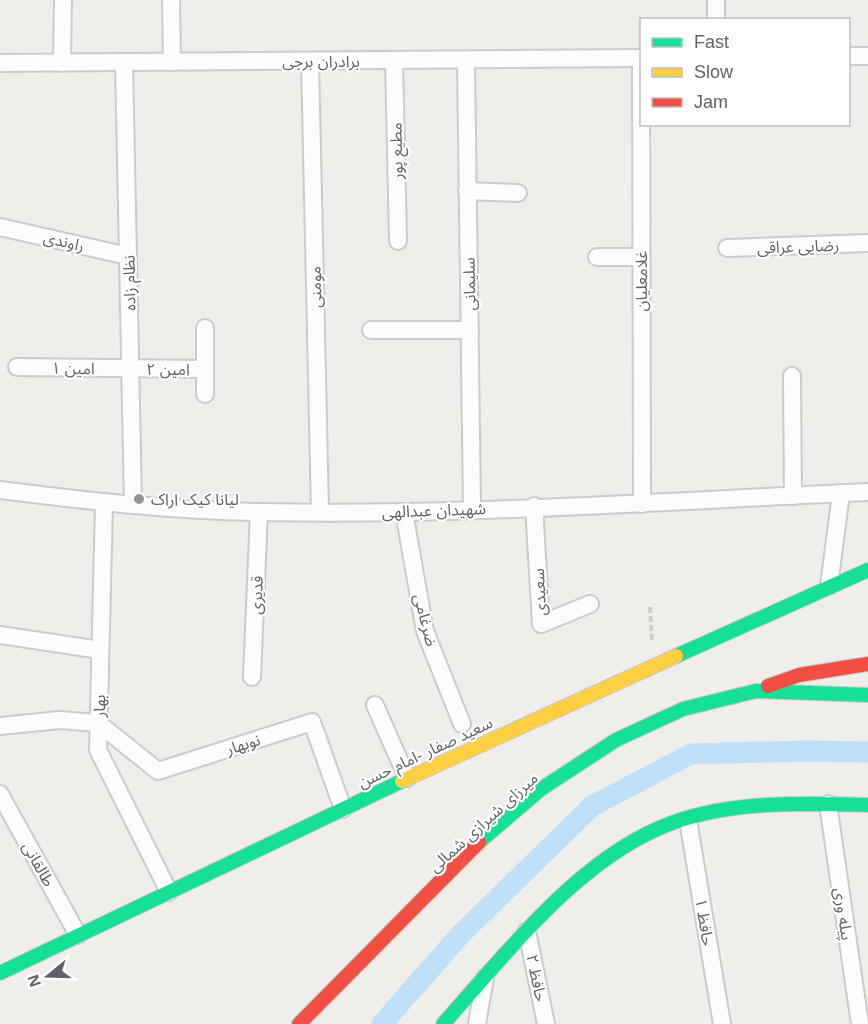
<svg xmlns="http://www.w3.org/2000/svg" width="868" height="1024" viewBox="0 0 868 1024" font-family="Arial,'Noto Sans Arabic',sans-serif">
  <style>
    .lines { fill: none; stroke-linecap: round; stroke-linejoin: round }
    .canal { stroke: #bfe0f9; stroke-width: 21 }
    .street-casing { stroke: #cbcccc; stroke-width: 20 }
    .fast-casing { stroke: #cacacb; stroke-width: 16 }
    .slow-casing { stroke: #cacacb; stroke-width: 16 }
    .jam-casing { stroke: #cacacb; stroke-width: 16 }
    .path { stroke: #cacfcc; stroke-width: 4; stroke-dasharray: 6 3; stroke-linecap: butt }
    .street { stroke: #fdfcfc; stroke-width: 16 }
    .fast { stroke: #16e098; stroke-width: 14 }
    .slow { stroke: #ffcf43; stroke-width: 14 }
    .jam { stroke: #f24e42; stroke-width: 14 }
    .poi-dot { fill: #919496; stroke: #fff; stroke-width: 2 }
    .labels { text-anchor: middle; stroke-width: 4.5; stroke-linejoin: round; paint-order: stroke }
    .street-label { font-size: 16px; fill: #5f6368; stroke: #fff }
    .poi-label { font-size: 16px; fill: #5f6368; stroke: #fff; text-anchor: start }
  </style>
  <rect width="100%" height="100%" fill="#efeeea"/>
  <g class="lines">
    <polyline class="canal" points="382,1024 460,935 592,806 691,754 806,751 868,752"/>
    <defs>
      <g id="street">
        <polyline points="171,0 172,62"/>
        <polyline points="716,20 716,0"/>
        <polyline points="848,56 868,56"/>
        <polyline points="641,58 642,504"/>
        <polyline points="394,60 398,241"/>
        <polyline points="466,60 472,509"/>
        <polyline points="310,61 320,512"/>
        <polyline points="124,62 133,504"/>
        <polyline points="0,63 642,58"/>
        <polyline points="62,63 63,0"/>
        <polyline points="467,191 518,193"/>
        <polyline points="0,227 128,256"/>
        <polyline points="727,248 868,243"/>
        <polyline points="597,257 641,257"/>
        <polyline points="371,330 470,330"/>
        <polyline points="17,367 205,369"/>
        <polyline points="792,376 793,496"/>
        <polyline points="205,394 205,328"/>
        <path d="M0 490C87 501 174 511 262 512 464 516 666 501 868 492"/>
        <polyline points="104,503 98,750 169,892"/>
        <polyline points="534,506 541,624 590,604"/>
        <polyline points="404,512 425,631 462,724"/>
        <polyline points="829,586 841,493"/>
        <polyline points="0,635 100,650"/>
        <polyline points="252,677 259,512"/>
        <polyline points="375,705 407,778"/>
        <polyline points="0,726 60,720 98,723 158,771 312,722 343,809"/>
        <polyline points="0,794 78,935"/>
        <polyline points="828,804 860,1024"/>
        <polyline points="688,820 722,1024"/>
        <polyline points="527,931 546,1024"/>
        <polyline points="477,1024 485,978"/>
      </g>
      <g id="fast">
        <polyline points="676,656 868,570"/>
        <polyline points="479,842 541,789 616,740 683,709 756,691 868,695"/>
        <polyline points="0,973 402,781"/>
        <path d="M443 1024C504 956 572 867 657 829 721 800 800 803 868 805"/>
      </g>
      <polyline id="slow" points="402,781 676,656"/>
      <g id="jam">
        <polyline points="768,686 799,675 868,664"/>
        <polyline points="299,1024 479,842"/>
      </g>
    </defs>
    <use href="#street" class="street-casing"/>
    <use href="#fast" class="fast-casing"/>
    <use href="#slow" class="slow-casing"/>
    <use href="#jam" class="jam-casing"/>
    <polyline class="path" points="650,607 652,643"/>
    <use href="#street" class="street"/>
    <use href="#fast" class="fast"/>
    <use href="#slow" class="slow"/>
    <use href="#jam" class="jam"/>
  </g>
  <circle class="poi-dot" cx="139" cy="499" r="6"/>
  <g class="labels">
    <g class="street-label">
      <text x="321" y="67">برادران برجی</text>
      <text transform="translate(396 151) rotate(-91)" y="6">مطیع پور</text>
      <text transform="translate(64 241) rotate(13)" y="6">راوندی</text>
      <text transform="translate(798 246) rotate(-2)" y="6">رضایی عراقی</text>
      <text transform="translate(641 281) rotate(-90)" y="6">غلامعلیان</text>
      <text transform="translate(129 283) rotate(-91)" y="6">نظام زاده</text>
      <text transform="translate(469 284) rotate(-91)" y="6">سلیمانی</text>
      <text transform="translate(315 287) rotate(-91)" y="6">مومنی</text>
      <text transform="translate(73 368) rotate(1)" y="6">امین ۱</text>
      <text x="168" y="375">امین ۲</text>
      <text transform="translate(434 510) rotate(-2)" y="6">شهیدان عبدالهی</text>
      <text transform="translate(539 592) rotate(-93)" y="6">سعیدی</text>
      <text transform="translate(256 595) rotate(-88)" y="6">قدیری</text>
      <text transform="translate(426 620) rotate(76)" y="6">ضرغامی</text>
      <text transform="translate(99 706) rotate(-89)" y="6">بهار</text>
      <text transform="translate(243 744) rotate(-18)" y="6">نوبهار</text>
      <text transform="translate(425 752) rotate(-25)" y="6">سعید صفار -امام حسن</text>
      <text transform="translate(483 822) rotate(-42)" y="6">میرزای شیرازی شمالی</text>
      <text transform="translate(39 864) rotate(61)" y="6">طالقانی</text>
      <text transform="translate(844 914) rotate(82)" y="6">پیله وری</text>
      <text transform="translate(705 922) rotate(81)" y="6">حافظ ۱</text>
      <text transform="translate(537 978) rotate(78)" y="6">حافظ ۲</text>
    </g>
    <g class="poi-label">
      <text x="151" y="505">لیانا کیک اراک</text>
    </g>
  </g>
  <rect x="640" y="18" width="210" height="108" fill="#ffffff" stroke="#bfc1c3" stroke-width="1.5"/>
  <rect x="652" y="38" width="30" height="9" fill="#16e098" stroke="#bfc1c3" stroke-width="1.5"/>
  <text x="694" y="48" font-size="18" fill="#5f6368">Fast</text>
  <rect x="652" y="68" width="30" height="9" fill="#ffcf43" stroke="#bfc1c3" stroke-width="1.5"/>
  <text x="694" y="78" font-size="18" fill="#5f6368">Slow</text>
  <rect x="652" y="98" width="30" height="9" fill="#f24e42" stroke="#bfc1c3" stroke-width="1.5"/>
  <text x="694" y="108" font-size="18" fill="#5f6368">Jam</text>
  <g transform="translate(48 976) rotate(251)" stroke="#ffffff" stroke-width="4.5" paint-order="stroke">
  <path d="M0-4.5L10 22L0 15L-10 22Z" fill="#5f6368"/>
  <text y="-9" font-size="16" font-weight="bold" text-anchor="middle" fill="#5f6368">N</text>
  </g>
</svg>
